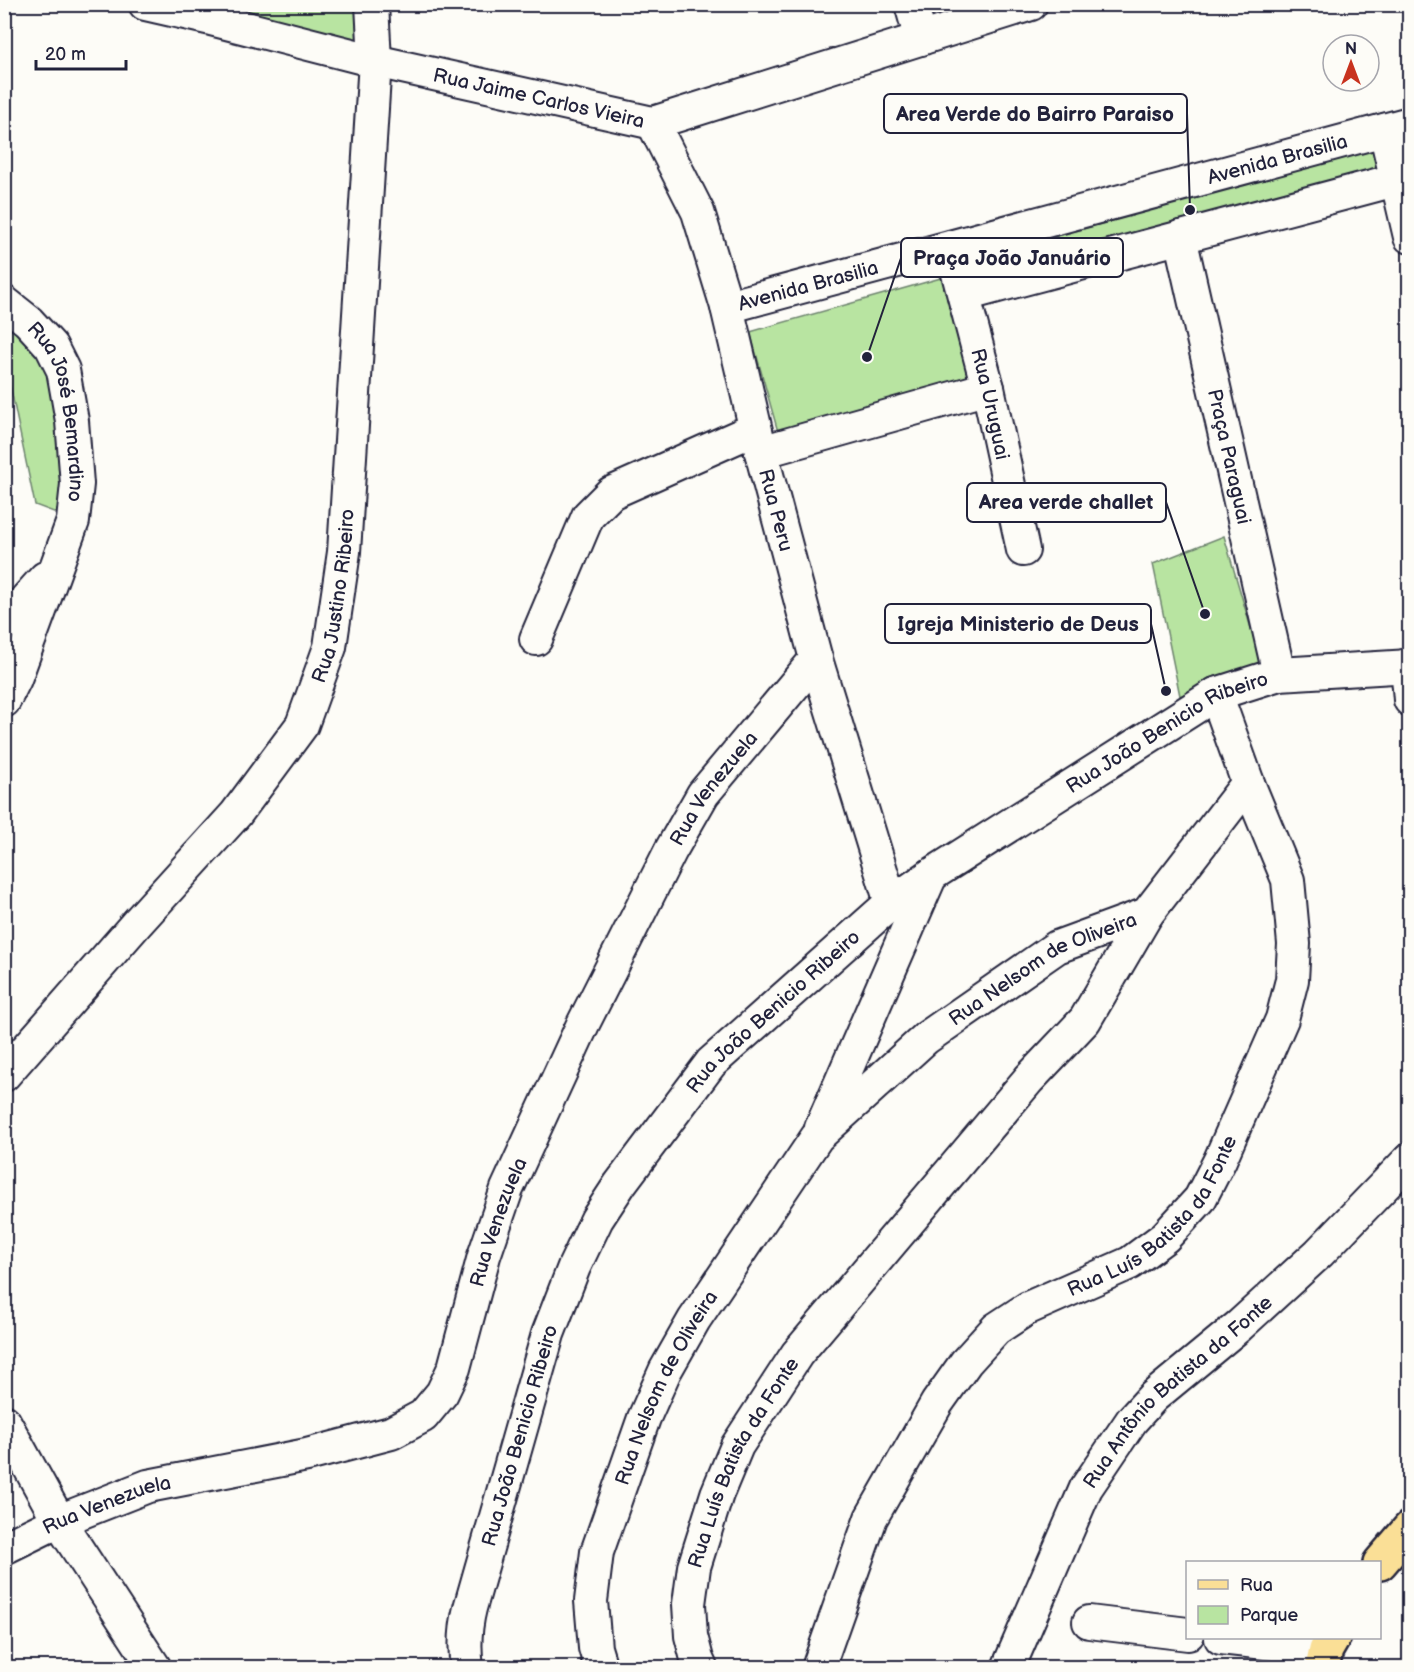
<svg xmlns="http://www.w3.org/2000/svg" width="1414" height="1672" viewBox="0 0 1414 1672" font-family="'Balsamiq Sans',sans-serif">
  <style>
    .green { fill: #b8e4a1; stroke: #6d836e; stroke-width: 1.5 }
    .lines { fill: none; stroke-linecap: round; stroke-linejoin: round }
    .minor-casing { stroke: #22223b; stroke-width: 36 }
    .primary-casing { stroke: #22223b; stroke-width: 38 }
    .minor { stroke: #fdfcf7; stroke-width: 32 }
    .primary { stroke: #fadf96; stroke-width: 33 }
    .labels { text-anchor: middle; stroke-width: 4.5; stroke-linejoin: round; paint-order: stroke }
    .street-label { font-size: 20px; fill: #22223b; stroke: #fdfcf7 }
    .leader { fill: none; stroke: #22223b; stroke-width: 2 }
    .callout-dot { fill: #22223b; stroke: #fdfcf7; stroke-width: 2 }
    .callout { fill: #fdfcf7; stroke: #22223b; stroke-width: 2 }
    .callout-label { font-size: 21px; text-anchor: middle; font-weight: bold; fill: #22223b }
  </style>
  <rect width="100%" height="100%" fill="#fdfcf7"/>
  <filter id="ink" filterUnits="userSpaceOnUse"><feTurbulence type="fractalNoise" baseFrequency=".0167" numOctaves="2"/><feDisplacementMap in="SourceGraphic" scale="12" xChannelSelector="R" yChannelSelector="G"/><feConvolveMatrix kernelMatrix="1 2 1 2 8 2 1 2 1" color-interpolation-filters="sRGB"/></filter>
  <g filter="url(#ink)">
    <g class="green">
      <polygon points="217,4 361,5 363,46"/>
      <polygon points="1409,139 1409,161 975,281 970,260"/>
      <polygon points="955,274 985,382 780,439 750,332"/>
      <polygon points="4,325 52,353 67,517 35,505 5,361"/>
      <polygon points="1224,536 1261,663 1180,696 1153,564"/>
    </g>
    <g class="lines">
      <defs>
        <g id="minor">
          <path id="s1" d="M145 4 211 19 375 61 653 123 1031 4"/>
          <polyline points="911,4 921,39"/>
          <path id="s2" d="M653 123 698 212 727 307 761 452 816 659 891 903"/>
          <polyline points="1385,130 1410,237"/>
          <path id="s3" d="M1180 237 1279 674"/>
          <path id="s4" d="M951 247 988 388 1023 550"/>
          <polyline points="964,295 1410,176"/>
          <path id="s5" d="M4 302 28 321 51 346 63 370 72 421 77 484 73 521 15 679 4 701"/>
          <path id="s6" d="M727 307 1410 123"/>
          <polyline points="761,452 988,388"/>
          <polyline points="4,624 45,578"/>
          <polyline points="536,639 588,516 611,493 755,429"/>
          <polyline points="1407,665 1410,700"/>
          <path id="s7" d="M4 1075 137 923 236 814 302 725 330 647 344 552 375 61 372 4"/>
          <polyline points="821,1128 931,875"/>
          <polyline points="4,1421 59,1521 155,1668"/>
          <path id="s8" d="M4 1548 59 1521 148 1486 307 1455 391 1433 423 1416 442 1393 454 1368 484 1256 507 1189 583 1024 671 850 703 794 816 659"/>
          <polyline points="1089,1622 1188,1634"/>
          <polyline points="1221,1638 1326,1650"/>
          <path id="s9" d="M467 1668C464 1646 465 1628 470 1608L548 1334 574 1267 597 1219 620 1184 711 1063 891 903 931 875 1216 694 1279 674 1410 666"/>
          <path id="s10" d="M601 1668 595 1648 591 1601 597 1552 644 1418 665 1371 694 1320 817 1137 926 1038 1057 947 1147 914 1248 783"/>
          <path id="s11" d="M701 1668 697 1659 691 1636 689 1604 694 1567 717 1494 737 1446 797 1354 1029 1079 1085 1020 1147 914"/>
          <path id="s12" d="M818 1668 871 1518 937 1403 966 1362 996 1329 1028 1308 1130 1263 1165 1237 1200 1199 1220 1160 1282 1019 1292 980 1294 944 1288 880 1248 783 1216 694"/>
          <path id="s13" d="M1008 1668 1086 1488 1132 1420 1153 1397 1239 1326 1319 1253 1410 1159"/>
        </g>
        <g id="primary">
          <polyline points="1380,1563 1410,1528"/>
          <polyline points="1322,1668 1326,1650 1333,1638"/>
        </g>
      </defs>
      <use href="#minor" class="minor-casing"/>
      <use href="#primary" class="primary-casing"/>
      <use href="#minor" class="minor"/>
      <use href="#primary" class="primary"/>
    </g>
  </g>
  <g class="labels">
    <g class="street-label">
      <text dy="7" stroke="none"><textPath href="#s1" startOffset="405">Rua Jaime Carlos Vieira</textPath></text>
      <text dy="7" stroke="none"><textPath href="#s6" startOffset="570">Avenida Brasilia</textPath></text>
      <text dy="7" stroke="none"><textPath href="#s6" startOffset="84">Avenida Brasilia</textPath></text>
      <text dy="7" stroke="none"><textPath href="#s4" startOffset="162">Rua Uruguai</textPath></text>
      <text dy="7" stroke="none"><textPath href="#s5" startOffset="130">Rua José Bemardino</textPath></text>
      <text dy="7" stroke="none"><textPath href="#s3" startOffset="225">Praça Paraguai</textPath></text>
      <text dy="7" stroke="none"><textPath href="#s2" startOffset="408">Rua Peru</textPath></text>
      <text dy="7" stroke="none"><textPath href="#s7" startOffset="594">Rua Justino Ribeiro</textPath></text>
      <text dy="7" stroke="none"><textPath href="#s9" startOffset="1230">Rua João Benicio Ribeiro</textPath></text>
      <text dy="7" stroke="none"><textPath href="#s8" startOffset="1138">Rua Venezuela</textPath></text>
      <text dy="7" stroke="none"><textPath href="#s10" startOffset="874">Rua Nelsom de Oliveira</textPath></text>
      <text dy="7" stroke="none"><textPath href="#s9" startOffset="744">Rua João Benicio Ribeiro</textPath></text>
      <text dy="7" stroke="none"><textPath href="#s12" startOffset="585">Rua Luís Batista da Fonte</textPath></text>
      <text dy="7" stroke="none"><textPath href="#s8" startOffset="652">Rua Venezuela</textPath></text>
      <text dy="7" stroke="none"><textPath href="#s10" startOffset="296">Rua Nelsom de Oliveira</textPath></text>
      <text dy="7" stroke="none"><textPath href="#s13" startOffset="330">Rua Antônio Batista da Fonte</textPath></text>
      <text dy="7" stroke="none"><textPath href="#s9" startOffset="240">Rua João Benicio Ribeiro</textPath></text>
      <text dy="7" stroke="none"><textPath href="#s11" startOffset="219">Rua Luís Batista da Fonte</textPath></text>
      <text dy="7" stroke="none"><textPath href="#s8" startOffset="112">Rua Venezuela</textPath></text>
    </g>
  </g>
  <path class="leader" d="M1190 210L1187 113M867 357L901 258M1205 614L1166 502M1166 691L1151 624"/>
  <g class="callout-dot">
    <circle cx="1190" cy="210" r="6"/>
    <circle cx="867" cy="357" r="6"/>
    <circle cx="1205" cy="614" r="6"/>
    <circle cx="1166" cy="691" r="6"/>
  </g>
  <g class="callout">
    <rect x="884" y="94" width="303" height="39" rx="6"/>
    <rect x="901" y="238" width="222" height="39" rx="6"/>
    <rect x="967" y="483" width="199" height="39" rx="6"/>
    <rect x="885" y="604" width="266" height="39" rx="6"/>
  </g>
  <g class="callout-label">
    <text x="1035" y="121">Area Verde do Bairro Paraiso</text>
    <text x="1012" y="265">Praça João Januário</text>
    <text x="1066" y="509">Area verde challet</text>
    <text x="1018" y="631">Igreja Ministerio de Deus</text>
  </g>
  <rect width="1414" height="1672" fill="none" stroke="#fdfcf7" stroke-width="24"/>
  <rect x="12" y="12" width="1390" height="1648" fill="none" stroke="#22223b" stroke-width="2" filter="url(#ink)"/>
  <rect x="1186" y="1561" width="195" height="78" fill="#fdfcf7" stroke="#a5a5ac" stroke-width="1.5"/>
  <rect x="1198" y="1580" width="30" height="9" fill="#fadf96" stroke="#a5a5ac" stroke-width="1.5"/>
  <text x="1240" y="1591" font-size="18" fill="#22223b">Rua</text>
  <rect x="1198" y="1606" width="30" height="18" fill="#b8e4a1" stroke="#a5a5ac" stroke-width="1.5"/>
  <text x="1240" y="1621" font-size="18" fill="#22223b">Parque</text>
  <g transform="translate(1351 63)"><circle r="28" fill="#fdfcf7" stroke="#a5a5ac" stroke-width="1.5"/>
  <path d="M0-4.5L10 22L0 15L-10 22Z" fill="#c8321e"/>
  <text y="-9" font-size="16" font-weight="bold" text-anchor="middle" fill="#22223b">N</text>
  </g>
  <path d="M36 60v9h90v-9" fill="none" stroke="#22223b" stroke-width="3"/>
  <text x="45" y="60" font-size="18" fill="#22223b" stroke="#fdfcf7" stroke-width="4.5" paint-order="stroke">20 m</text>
</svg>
